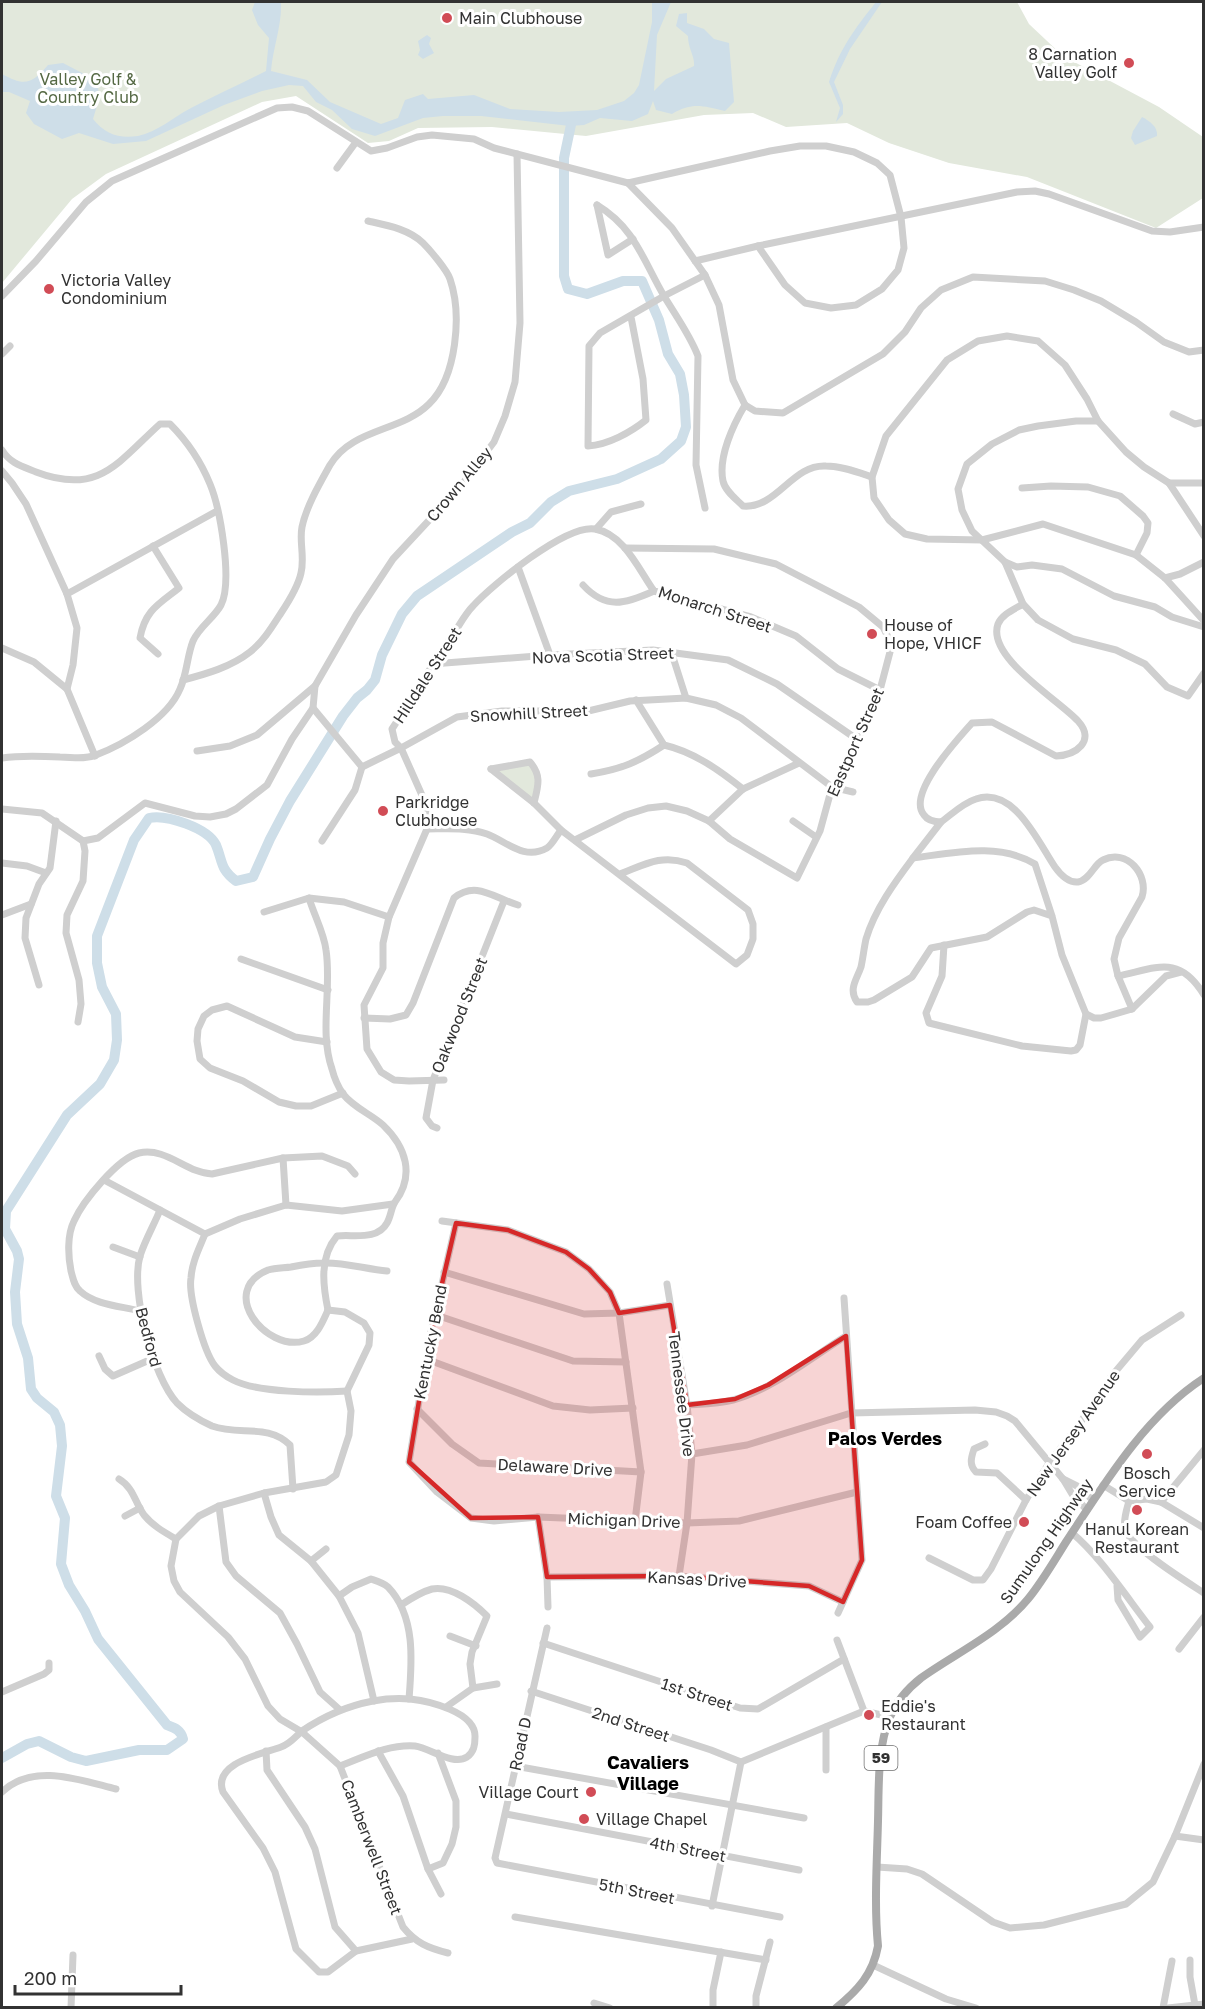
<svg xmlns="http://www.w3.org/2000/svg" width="1205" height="2009" viewBox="0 0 1205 2009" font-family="'Golos Text',sans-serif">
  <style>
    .green { fill: #e2e8dc }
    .water { fill: #cedee8 }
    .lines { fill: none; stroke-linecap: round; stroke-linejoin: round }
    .river { stroke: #cedee8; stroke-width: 10 }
    .minor { stroke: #cfcfcf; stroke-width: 7 }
    .major { stroke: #aaa; stroke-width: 8 }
    .marked { fill: #d62828; fill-opacity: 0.2; stroke: #d62828; stroke-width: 4.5; stroke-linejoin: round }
    .poi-dot { fill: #d14c56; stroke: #fff; stroke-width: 2 }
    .labels { text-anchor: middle; stroke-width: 6; stroke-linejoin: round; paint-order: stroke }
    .shield { fill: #fff; stroke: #707070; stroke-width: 1.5 }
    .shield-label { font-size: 15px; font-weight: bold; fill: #323232 }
    .poi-label { font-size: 16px; fill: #323232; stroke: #fff; text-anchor: start }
    .park-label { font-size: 16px; fill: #556944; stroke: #fff }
    .street-label { font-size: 16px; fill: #323232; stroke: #fff }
    .neighbourhood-label { font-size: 18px; font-weight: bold; fill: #000; stroke: #fff }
  </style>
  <rect width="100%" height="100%" fill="#fff"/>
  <g class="green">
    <polygon points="2,2 1017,2 1029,24 1063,56 1159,107 1203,137 1203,198 1156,228 1027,177 949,163 889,143 847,123 786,127 753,113 704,115 586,136 492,127 418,128 389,141 368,143 296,96 262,102 106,174 72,199 2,283"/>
    <polygon points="530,762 537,770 534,803 493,770"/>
  </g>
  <g class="water">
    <path d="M255 2H281C282 26 273 47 271 71L307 80 330 102 381 124 398 118 405 100 423 94 428 99 474 95 510 109 559 112 597 110 624 101 634 93 639 85 652 22V2H671L657 35 654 91 666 79 694 66C695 56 688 49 688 36L676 26 679 14 687 13V23L704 29 714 39 729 43 734 102 725 111C702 106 693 102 672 114L656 110 653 101 648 114 632 121 600 118 584 125 570 126 481 116H443L423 118 375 136 352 129 332 110 316 102 303 86 289 85 262 91 224 105 146 141 113 144 79 133 62 139 34 124 26 113 30 101 9 92H2V74C24 86 31 85 48 65L63 63 86 75 98 86 99 99 93 119C105 134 119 139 138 136 157 132 174 117 191 108 216 95 241 84 266 71L269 38 258 25 252 10Z"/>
    <path d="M876 2H882L850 49 834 82 843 105V114L836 122 840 108 829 82C840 48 854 30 876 2Z"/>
    <polygon points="427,35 431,38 429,44 434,53 423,59 418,55 420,50 418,41"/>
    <path d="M1142 117C1150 121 1158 127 1157 136L1135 145 1131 138 1133 131Z"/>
  </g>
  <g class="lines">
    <path class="river" d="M2 1758 27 1744 39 1741 71 1757 86 1761 139 1750H167L183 1739C181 1730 175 1728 167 1725L98 1639 85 1611 69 1585 61 1564 65 1518 56 1496 62 1446 60 1425 54 1412 37 1398 31 1389 28 1358 17 1324 15 1292 19 1259 17 1251 5 1229 6 1211 67 1115 100 1084 114 1060 117 1040 116 1014 102 987 97 963V936L134 840 149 818C166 814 208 828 216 845 223 862 220 869 236 881L253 877 270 839 290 801 343 716 357 698 367 690 375 680 382 655 402 614 417 596 512 532 530 523 551 502 569 491 617 479 661 459 681 441 686 427 684 395 680 374 668 354 659 320 642 281H623L587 294 568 289 564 276V158L572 120 580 119"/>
    <g class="minor">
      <polyline points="337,168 356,142"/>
      <polyline points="628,183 672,228 705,275 719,305 733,380 745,405"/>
      <path d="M597 205C635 228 643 260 664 296 676 316 690 335 698 356L696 465 705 508"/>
      <polyline points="597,205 608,255 633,239"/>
      <polyline points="695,261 758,246 1017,192 1035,191 1049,194 1152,231 1170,232 1204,227"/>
      <polyline points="2,296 36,261 86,202 112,181 277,108 292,107 308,111 371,151 387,148 417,137 432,135 474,139 494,148 628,183 770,151 800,146 826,146 854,152 877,163 890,175 901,217 904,248 898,270 882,289 856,305 831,308 805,303 785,285 758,246"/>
      <path d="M631 317 643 379 646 420C631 432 608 445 588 446L589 346 600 333 664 296 705 275"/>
      <polyline points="2,354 10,346"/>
      <polyline points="745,405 755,411 783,413 883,354 905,332 921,308 941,290 973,277 1045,281 1074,290 1101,301 1136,322 1164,342 1189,352 1204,350"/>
      <path d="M745 405C733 425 718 457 723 481 725 491 736 499 743 506 777 509 792 464 826 466 841 466 857 472 872 477"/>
      <polyline points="1173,414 1195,424 1204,422"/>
      <polyline points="1098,421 1076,421 1038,426 1019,430 992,444 967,464 958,489 962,510 972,531 1005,562 1023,604 1038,620 1073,639 1116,650 1145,664 1167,687 1188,696 1204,673"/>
      <path d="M2 450C10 463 21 466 36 472 99 496 118 462 160 424H170C187 441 201 462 210 484 220 508 233 581 221 605 214 618 199 627 193 641 187 656 187 674 180 689 168 718 125 744 96 755 85 760 72 757 60 757 41 756 21 755 2 758"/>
      <polyline points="2,471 12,483 26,504 67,594 77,628 73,665 67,689"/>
      <polyline points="1169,483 1204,536"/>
      <polyline points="1204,483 1169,483 1144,467 1126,452 1098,421 1087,399 1065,365 1038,341 1007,336 978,341 947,360 886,436 872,477 874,498 889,520 905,534 927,539 982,540 1043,524 1136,555 1165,578 1204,621"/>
      <polyline points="1022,488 1051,486 1088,487 1120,496 1143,516 1148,523 1147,533 1136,555"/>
      <polyline points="596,529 611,512 641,504"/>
      <path d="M153 546 179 588C159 604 145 610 140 638L158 654"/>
      <polyline points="1005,562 1017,567 1032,565 1062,569 1114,596 1155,607 1172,617 1204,627"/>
      <polyline points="518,567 550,655"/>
      <polyline points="1165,578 1180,574 1204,562"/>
      <path d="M583 585C606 610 625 604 654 591"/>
      <polyline points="67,594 217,511"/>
      <path d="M1023 604C1015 609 1002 614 998 624 986 657 1059 700 1078 721 1096 741 1076 755 1056 756L992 722 972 723C958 739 906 794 924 815 928 821 934 822 941 822 952 814 963 803 976 799 1014 786 1038 842 1055 867 1060 874 1068 883 1078 882 1090 880 1094 864 1103 860 1127 848 1149 875 1142 897L1119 938 1114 959 1118 976C1157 968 1179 954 1204 995"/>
      <polyline points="2,648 34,662 67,689 95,756"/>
      <polyline points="671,651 686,698"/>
      <polyline points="432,664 550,655 653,650 728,660 777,684 858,740"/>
      <path d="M183 680C206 674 231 667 250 652 263 642 272 627 281 613 289 601 298 587 301 573 305 557 299 542 302 527 306 507 320 483 330 465 352 428 401 432 429 404 457 377 462 314 450 279 447 270 430 250 423 243 409 229 386 225 368 221"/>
      <path d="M636 700 664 745C694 752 719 770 743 789"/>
      <polyline points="197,751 230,746 257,735 315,686"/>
      <polyline points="362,767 313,708 315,686 356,615 393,559 460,487 494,442 505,416 515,382 520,323 517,154"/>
      <polyline points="362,767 401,748 457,717 502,711 548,711 580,713 630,701 686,698 716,705 741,718 832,787 853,792"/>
      <path d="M491 769 534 803 561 830 736 964 747 955 753 939V924L748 910 687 863C661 854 644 865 620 874"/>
      <path d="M491 769 530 762C542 776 538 786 534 803"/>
      <path d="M591 774C622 769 638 762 664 745"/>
      <polyline points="2,809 42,813 83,841"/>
      <polyline points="709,821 743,789 799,763"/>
      <polyline points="793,821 816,837"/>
      <path d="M427 829C446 829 468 827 487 834 506 841 524 861 547 848 552 845 557 835 561 830"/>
      <polyline points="575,840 626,815 648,808 666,806 687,811 709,821 730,839 797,878 820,831 832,787 843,772 880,690 890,652 888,637 883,627 859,607 776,564 714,549 625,548"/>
      <polyline points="83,841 98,838 145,803 195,816 210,817 226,814 236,809 267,785 292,739 313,708"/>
      <polyline points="322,841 355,790 362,767"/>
      <polyline points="913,858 941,822"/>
      <polyline points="2,863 27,866 46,873"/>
      <path d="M309 898C314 915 324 933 326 950 332 989 319 1032 332 1069 334 1077 339 1088 343 1094 354 1108 371 1114 383 1125 406 1147 415 1175 395 1202 391 1208 391 1216 387 1223 377 1241 353 1234 337 1236 319 1257 323 1286 328 1310"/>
      <polyline points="264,912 309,898 344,902 389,917"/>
      <polyline points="2,915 31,904"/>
      <path d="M1052 916 1034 910 1027 912 987 937 931 948 912 977 874 1000 868 1002H857C848 989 857 979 861 967 863 958 864 948 866 939 875 909 895 882 913 858 953 853 999 842 1035 864L1052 916 1062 955 1086 1014 1094 1018H1101L1132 1009 1166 976 1181 972"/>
      <polyline points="944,945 942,976 926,1013 929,1023 1022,1046 1071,1051 1076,1050 1080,1045 1086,1014"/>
      <polyline points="241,959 328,990"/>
      <polyline points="1118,976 1132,1009"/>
      <polyline points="39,985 25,938 26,918 39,884 50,868 56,821"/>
      <path d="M364 1018 390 1019 406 1015 413 1003 454 898C476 880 494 898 518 905"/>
      <polyline points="78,1022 81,1004 79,980 66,933 67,915 83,881 85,851 83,841"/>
      <polyline points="327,1042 295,1037 227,1006 212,1010 204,1016 198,1029 197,1041 200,1059 210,1068 243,1081 279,1102 296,1106 311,1106 343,1093"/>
      <path d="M444 1080 409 1081 394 1080 381 1072 367 1049 364 1005 383 968V943L389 917 427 829 425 802 401 748 395 742 392 729C412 698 431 666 452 636 459 626 465 614 473 606 492 585 566 524 595 529 624 534 639 570 654 591L751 617 796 636 838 669 880 690"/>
      <polyline points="437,1128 432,1126 426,1118 433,1080 504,901"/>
      <polyline points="283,1158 286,1205"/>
      <polyline points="104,1180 205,1234"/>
      <path d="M160 1210C154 1225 145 1240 140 1256 130 1291 153 1377 177 1403 186 1412 201 1421 212 1426 239 1436 268 1423 290 1445L293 1489"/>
      <polyline points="442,1221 508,1230 566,1252 589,1269 610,1292 619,1313 641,1472 635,1521"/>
      <polyline points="456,1223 429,1340 409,1462 437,1492 471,1518 494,1521 538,1517 687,1523 739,1521 857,1492"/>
      <polyline points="113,1247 140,1257"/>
      <polyline points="444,1272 584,1314 619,1313 670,1305"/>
      <polyline points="667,1284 687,1405 692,1454 687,1523 679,1576"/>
      <path d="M328 1310 345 1312 364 1323 370 1333 369 1345 347 1391 351 1411 349 1435 336 1475 326 1482 264 1493 219 1506 199 1516 176 1539 171 1566 174 1581 180 1592 228 1637 245 1659 268 1706 280 1719 302 1732 340 1766 403 1927C416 1943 428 1948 448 1953"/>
      <path d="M328 1310C323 1321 317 1337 304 1341 266 1352 217 1291 268 1270 275 1268 284 1268 291 1267 301 1265 312 1263 323 1263 343 1262 366 1269 387 1271"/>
      <path d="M140 1311C121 1306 95 1305 80 1291 74 1286 73 1278 71 1271 68 1256 67 1235 74 1221 83 1201 118 1158 139 1153 167 1147 186 1173 212 1174L283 1158 322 1156 348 1166 355 1174"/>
      <polyline points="436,1315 573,1361 626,1362"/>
      <polyline points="99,1356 105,1369 113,1376 154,1358"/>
      <polyline points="426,1359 553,1406 590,1410 633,1408"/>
      <path d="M347 1391C318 1393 258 1393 233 1380 227 1377 219 1371 215 1366 204 1352 188 1295 191 1278 192 1262 199 1249 205 1234L240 1219 286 1205 342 1211 393 1204"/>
      <path d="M687 1405C702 1404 717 1404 733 1400 772 1390 812 1357 846 1336"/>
      <polyline points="417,1409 452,1444 479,1463 641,1472"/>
      <path d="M985 1444 974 1449C971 1458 969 1465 976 1472L997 1473 1026 1500"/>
      <polyline points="692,1454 747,1445 851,1413 975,1410 996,1412 1007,1416 1015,1421 1063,1479 1072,1494 1087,1510"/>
      <path d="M119 1479C134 1488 135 1503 144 1515 153 1526 164 1532 176 1539"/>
      <polyline points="1063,1479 1077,1486 1093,1500"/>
      <polyline points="1103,1485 1129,1501 1147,1499 1161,1502 1204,1528"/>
      <polyline points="264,1493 271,1517 279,1535 311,1561 339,1596 358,1633 374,1701"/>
      <path d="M1129 1501C1127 1509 1123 1519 1125 1528 1127 1545 1187 1582 1204 1593"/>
      <polyline points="1161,1502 1204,1450"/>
      <polyline points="219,1506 226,1562 236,1576 280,1613 297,1644 320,1692 339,1709"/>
      <polyline points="125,1516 140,1508"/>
      <polyline points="538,1517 547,1577 548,1607"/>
      <path d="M1072 1533C1099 1555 1128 1599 1150 1627L1140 1637 1118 1600 1117 1586"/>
      <polyline points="929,1558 973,1580 983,1580 991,1569 1026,1500 1049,1463 1078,1426 1110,1378 1142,1340 1181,1315"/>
      <polyline points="311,1561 326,1549"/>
      <polyline points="547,1577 679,1576 809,1586 843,1602"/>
      <path d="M339 1596 352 1587 371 1579C377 1581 384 1583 388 1587 416 1616 412 1662 409 1699"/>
      <path d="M401 1605C410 1599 421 1592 432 1589 451 1585 474 1603 487 1616L472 1652 470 1664 473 1688"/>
      <polyline points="838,1613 862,1560 844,1298"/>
      <polyline points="547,1628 495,1858 497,1863 780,1917"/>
      <polyline points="450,1636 476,1646"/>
      <polyline points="837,1640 864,1711"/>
      <polyline points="543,1643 740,1708 758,1709 844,1659"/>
      <polyline points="1179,1649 1204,1617"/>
      <polyline points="531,1691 711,1750 741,1762 864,1711"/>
      <polyline points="2,1692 44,1674 49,1670 49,1663"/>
      <polyline points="446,1707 473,1688 497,1684"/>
      <polyline points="864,1711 890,1717"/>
      <polyline points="826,1727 826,1770"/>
      <polyline points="266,1751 267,1770 305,1827 315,1849 335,1927 356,1951"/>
      <polyline points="378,1751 403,1796 428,1869 441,1894"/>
      <path d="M340 1766C364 1757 389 1744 415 1746 430 1748 453 1766 467 1757 474 1752 475 1745 475 1737 476 1712 429 1701 410 1699 398 1698 384 1699 373 1701 347 1706 324 1716 302 1731 295 1737 290 1744 281 1747 262 1754 212 1763 223 1792L263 1848 275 1872 296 1949 319 1972H328L356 1951 412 1939"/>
      <polyline points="515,1766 804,1818"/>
      <path d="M2 1792C33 1762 80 1780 116 1789"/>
      <polyline points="506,1814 799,1870"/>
      <polyline points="1175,1836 1204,1840"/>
      <polyline points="877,1867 907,1869 922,1874 993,1922 1010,1928 1044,1925 1126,1904 1153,1882 1175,1836 1204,1764"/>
      <polyline points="428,1869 443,1863 452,1844 456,1827 456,1801 438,1753"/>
      <polyline points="712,1906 741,1762"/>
      <polyline points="515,1917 766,1960"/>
      <polyline points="1190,1960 1190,1977 1195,2005"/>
      <polyline points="873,1965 946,1999 976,2008"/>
      <polyline points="594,2003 610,2008"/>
      <polyline points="71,2008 73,1955"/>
      <polyline points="713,2008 713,1990 721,1952"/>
      <polyline points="756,2008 756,1996 770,1942"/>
      <polyline points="1163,2008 1172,1961"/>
      <polyline points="1168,2008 1204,2004"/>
    </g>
    <path class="major" d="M836 2008C858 1990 873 1974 878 1946 874 1905 877 1862 878 1821 879 1787 877 1748 890 1717 897 1700 907 1689 921 1678 956 1653 1000 1633 1028 1599 1042 1582 1054 1561 1066 1542 1104 1484 1145 1416 1204 1378"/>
  </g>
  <path class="marked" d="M456 1223 508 1230 566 1252 589 1269 610 1292 619 1313 670 1305 687 1405 735 1399 768 1385 846 1336 862 1560 843 1602 809 1586 679 1576 547 1577 538 1517 471 1518 409 1462 429 1340Z"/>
  <g class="poi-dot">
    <circle cx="447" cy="18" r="6"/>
    <circle cx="1129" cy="63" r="6"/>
    <circle cx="49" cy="289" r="6"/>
    <circle cx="872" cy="634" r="6"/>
    <circle cx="383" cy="811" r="6"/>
    <circle cx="1147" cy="1454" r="6"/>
    <circle cx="1137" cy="1510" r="6"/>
    <circle cx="1024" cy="1522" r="6"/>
    <circle cx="869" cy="1715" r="6"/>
    <circle cx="591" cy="1792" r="6"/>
    <circle cx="584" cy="1819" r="6"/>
  </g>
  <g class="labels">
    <rect class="shield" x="864.5" y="1746" width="33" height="24" rx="4.5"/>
    <g class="shield-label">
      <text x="881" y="1763">59</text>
    </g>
    <g class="poi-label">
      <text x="459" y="24">Main Clubhouse</text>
      <text x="1117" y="60" text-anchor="end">8 Carnation<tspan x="1117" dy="18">Valley Golf</tspan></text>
      <text x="61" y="286">Victoria Valley<tspan x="61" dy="18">Condominium</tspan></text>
      <text x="884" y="631">House of<tspan x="884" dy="18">Hope, VHICF</tspan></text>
      <text x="395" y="808">Parkridge<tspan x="395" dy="18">Clubhouse</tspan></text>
      <text x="1147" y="1479" text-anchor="middle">Bosch<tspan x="1147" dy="18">Service</tspan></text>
      <text x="1012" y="1528" text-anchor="end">Foam Coffee</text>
      <text x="1137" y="1535" text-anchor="middle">Hanul Korean<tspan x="1137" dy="18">Restaurant</tspan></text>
      <text x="881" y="1712">Eddie's<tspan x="881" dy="18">Restaurant</tspan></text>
      <text x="579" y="1798" text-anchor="end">Village Court</text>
      <text x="596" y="1825">Village Chapel</text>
    </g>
    <g class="park-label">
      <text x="88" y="85">Valley Golf &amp;<tspan x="88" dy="18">Country Club</tspan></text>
    </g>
    <g class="street-label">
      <text transform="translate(459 484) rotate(-50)" y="6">Crown Alley</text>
      <text transform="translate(715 609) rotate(18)" y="6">Monarch Street</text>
      <text transform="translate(603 655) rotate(-2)" y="6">Nova Scotia Street</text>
      <text transform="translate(427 675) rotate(-57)" y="6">Hilldale Street</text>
      <text transform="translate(529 713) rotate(-3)" y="6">Snowhill Street</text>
      <text transform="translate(855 742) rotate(-66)" y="6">Eastport Street</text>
      <text transform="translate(459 1015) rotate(-68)" y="6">Oakwood Street</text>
      <text transform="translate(149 1337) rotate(75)" y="6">Bedford</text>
      <text transform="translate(430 1342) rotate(-79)" y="6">Kentucky Bend</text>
      <text transform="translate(682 1394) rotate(83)" y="6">Tennessee Drive</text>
      <text transform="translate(1073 1433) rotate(-55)" y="6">New Jersey Avenue</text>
      <text transform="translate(555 1467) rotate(3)" y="6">Delaware Drive</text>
      <text transform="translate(624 1520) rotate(2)" y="6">Michigan Drive</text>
      <text transform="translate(1046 1541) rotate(-55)" y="6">Sumulong Highway</text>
      <text transform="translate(697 1579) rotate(3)" y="6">Kansas Drive</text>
      <text transform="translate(697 1694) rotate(18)" y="6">1st Street</text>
      <text transform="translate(631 1724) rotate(18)" y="6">2nd Street</text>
      <text transform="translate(520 1744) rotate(-78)" y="6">Road D</text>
      <text transform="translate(372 1847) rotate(69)" y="6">Camberwell Street</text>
      <text transform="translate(688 1849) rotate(11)" y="6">4th Street</text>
      <text transform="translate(637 1891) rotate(11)" y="6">5th Street</text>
    </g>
    <g class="neighbourhood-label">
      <text x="885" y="1445">Palos Verdes</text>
      <text x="648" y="1769">Cavaliers<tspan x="648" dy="21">Village</tspan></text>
    </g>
  </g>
  <rect width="1205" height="2009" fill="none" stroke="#323232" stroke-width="6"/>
  <path d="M15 1985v9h166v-9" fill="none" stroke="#323232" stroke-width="3"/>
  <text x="24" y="1985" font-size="18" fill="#323232" stroke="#ffffff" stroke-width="4.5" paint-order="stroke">200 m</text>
</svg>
